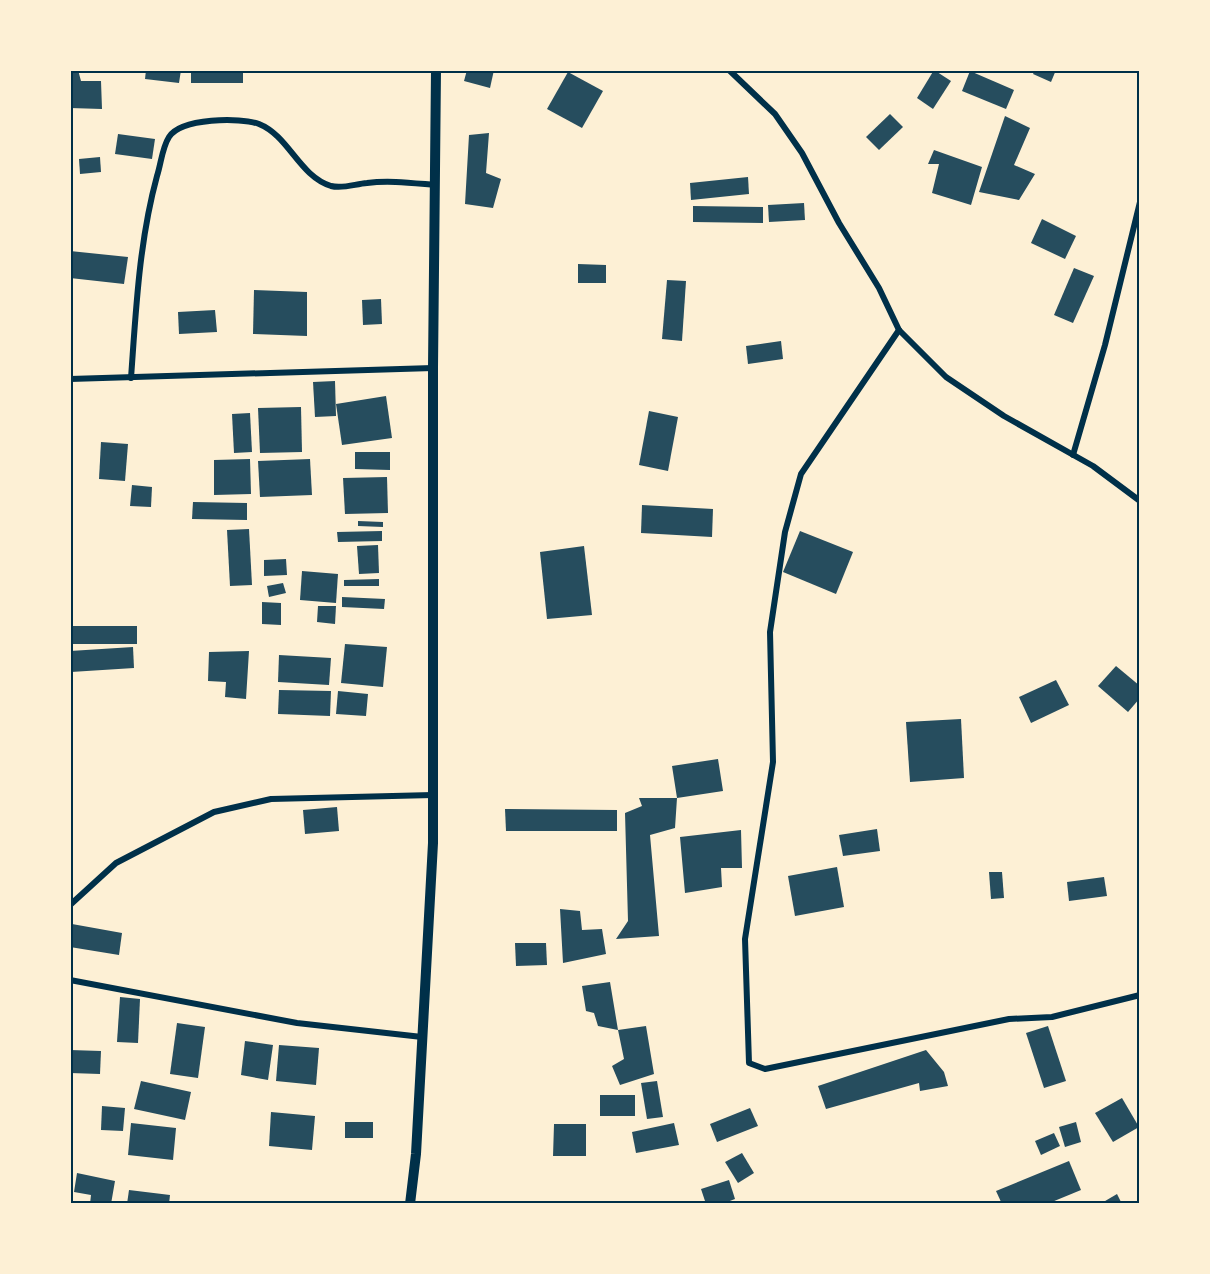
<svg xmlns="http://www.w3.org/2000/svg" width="1210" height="1274" viewBox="0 0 1210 1274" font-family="'Titillium Web',sans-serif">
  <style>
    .building { fill: #264d5e }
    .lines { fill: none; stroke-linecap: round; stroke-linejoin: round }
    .minor { stroke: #003049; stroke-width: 6 }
    .tertiary { stroke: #003049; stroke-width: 10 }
    .neatline { fill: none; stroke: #003049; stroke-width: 2 }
  </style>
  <rect width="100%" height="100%" fill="#fdf0d5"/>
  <g class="building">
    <polygon points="70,70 78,70 81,81 101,81 102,109 70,108"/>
    <polygon points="146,70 181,70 179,83 145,79"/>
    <rect x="191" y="70" width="52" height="13"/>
    <polygon points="467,70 494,70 490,88 464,81"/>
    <polygon points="934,70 951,81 933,109 917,98"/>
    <polygon points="1035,70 1056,70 1051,82 1033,74"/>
    <polygon points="970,71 1014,90 1006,109 962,91"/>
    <polygon points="568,72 603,91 582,128 547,109"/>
    <polygon points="890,114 903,127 879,150 866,137"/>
    <polygon points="1005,116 1030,128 1014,165 1035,174 1019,200 979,192"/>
    <polygon points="489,133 486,173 501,179 493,208 465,204 469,135"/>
    <polygon points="118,134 155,139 152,159 115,154"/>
    <polygon points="934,150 982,167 971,205 932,193 939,164 928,164"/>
    <polygon points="100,157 101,172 80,174 79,159"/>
    <polygon points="748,177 749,194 691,200 690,183"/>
    <polygon points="804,203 805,220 769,222 768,205"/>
    <polygon points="693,206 763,207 763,223 693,222"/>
    <polygon points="1042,219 1076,236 1065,259 1031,243"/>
    <polygon points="70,251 128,257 124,284 70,278"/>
    <polygon points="578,264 606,265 606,283 578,283"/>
    <polygon points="1074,268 1094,276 1073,323 1054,315"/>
    <polygon points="667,280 686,281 682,341 662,339"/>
    <polygon points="254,290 307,292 307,336 253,334"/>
    <polygon points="381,299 382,324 363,325 362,300"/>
    <polygon points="215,310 217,332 179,334 178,312"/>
    <polygon points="781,341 783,359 748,364 746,346"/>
    <polygon points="335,381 336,416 315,417 313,382"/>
    <polygon points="386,396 392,438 342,445 336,404"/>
    <polygon points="301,407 302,452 260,453 258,408"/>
    <polygon points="649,411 678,417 668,471 639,465"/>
    <polygon points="250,413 252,452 234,453 232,414"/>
    <polygon points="101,442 128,444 125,481 99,479"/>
    <polygon points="355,452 390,452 390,470 355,469"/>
    <polygon points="250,459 251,494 214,495 214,460"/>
    <polygon points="310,459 312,495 260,497 258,461"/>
    <polygon points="387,477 388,513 345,514 343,478"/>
    <polygon points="132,485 152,487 151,507 130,506"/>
    <polygon points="193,502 247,503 247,520 192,519"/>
    <polygon points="642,505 713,509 712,537 641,533"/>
    <polygon points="358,521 383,522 383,527 358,526"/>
    <polygon points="249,529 252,585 230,586 227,530"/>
    <polygon points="382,531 382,541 338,542 337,532"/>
    <polygon points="800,531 853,552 836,594 783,572"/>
    <polygon points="378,545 379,573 359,574 357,546"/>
    <polygon points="584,546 592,615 547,619 540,552"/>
    <polygon points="286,559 287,575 264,576 264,560"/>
    <polygon points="302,571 338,574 336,603 300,600"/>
    <polygon points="379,579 379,586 344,586 344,580"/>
    <polygon points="283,583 286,593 269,597 267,586"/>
    <polygon points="342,597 385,599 384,609 342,607"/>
    <polygon points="262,602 281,603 281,625 262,624"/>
    <polygon points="318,606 336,606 335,624 317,622"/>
    <rect x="70" y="626" width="67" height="18"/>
    <polygon points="345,644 387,647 383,687 341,683"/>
    <polygon points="133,647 134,668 71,672 70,651"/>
    <polygon points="249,651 246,699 225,697 226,682 208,681 209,652"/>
    <polygon points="279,655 331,658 329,685 278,682"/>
    <polygon points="1116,666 1140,686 1140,698 1128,712 1098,686"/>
    <polygon points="1056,680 1069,705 1031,723 1019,697"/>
    <polygon points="279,690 331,691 330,716 278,714"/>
    <polygon points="338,691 368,694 366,716 336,714"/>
    <polygon points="961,719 964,778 910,782 906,722"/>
    <polygon points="718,759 723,791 677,798 672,766"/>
    <polygon points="639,798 677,798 675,828 650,835 659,936 616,939 628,921 625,813 642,806"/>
    <polygon points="337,807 339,831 305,834 303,810"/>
    <polygon points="505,809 617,810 617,831 506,831"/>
    <polygon points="877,829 880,851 843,856 839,835"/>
    <polygon points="741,830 742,868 721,868 722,887 685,893 680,837"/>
    <polygon points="837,867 844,907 795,916 788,876"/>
    <polygon points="989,872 1002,872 1004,898 991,899"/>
    <polygon points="1104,877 1107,896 1069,901 1067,882"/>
    <polygon points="560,909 580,911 582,930 602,929 606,954 563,963"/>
    <polygon points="72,924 122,933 119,955 70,947"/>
    <polygon points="515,943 546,943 547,965 516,966"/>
    <polygon points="610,982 618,1030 598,1026 594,1013 586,1011 582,986"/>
    <polygon points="120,997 140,999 138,1043 117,1042"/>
    <polygon points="177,1023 205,1027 198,1078 170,1074"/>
    <polygon points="646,1026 654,1074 620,1085 612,1066 624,1059 618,1030"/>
    <polygon points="1048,1026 1066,1081 1044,1088 1026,1033"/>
    <polygon points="245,1041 273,1045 268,1080 241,1075"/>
    <polygon points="279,1045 319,1048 316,1085 276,1081"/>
    <polygon points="70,1050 101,1051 100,1074 70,1073"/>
    <polygon points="926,1050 944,1072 948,1086 920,1091 919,1083 826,1109 818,1086"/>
    <polygon points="141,1081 191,1092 185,1120 134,1109"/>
    <polygon points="657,1081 663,1117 647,1119 641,1083"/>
    <rect x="600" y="1095" width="35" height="21"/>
    <polygon points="1122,1098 1139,1127 1113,1142 1095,1113"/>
    <polygon points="102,1106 125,1108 123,1131 101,1130"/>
    <polygon points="750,1108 758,1126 717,1142 710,1124"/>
    <polygon points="271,1112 315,1116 312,1150 269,1146"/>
    <rect x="345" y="1122" width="28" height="16"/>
    <polygon points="1076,1122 1081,1142 1065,1147 1059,1127"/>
    <polygon points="131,1123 176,1128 173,1160 128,1155"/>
    <polygon points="674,1123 679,1145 636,1153 632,1132"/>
    <polygon points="554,1124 586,1124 586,1156 553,1156"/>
    <polygon points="1054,1133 1060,1146 1041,1155 1035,1141"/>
    <polygon points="742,1153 754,1173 738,1183 725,1162"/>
    <polygon points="1069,1161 1081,1190 1047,1204 1002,1204 996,1191"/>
    <polygon points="77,1173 115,1181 111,1204 90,1204 91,1195 74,1192"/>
    <polygon points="729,1180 735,1199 722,1204 706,1204 701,1189"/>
    <polygon points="129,1190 170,1195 169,1204 127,1204"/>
    <polygon points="1117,1194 1122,1204 1100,1204"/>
  </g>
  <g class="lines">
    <g class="minor">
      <polyline points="729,70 775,114 802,153 839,223 879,288 899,330 946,377 1004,416 1093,466 1140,501"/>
      <polyline points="899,330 801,474 785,532 770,632 773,762 745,939 749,1063 765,1069 1009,1019 1052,1017 1140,995"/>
      <path d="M131 378C136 310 139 242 157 176 161 164 162 148 169 137 181 118 240 117 259 124 289 136 299 176 331 186 343 189 355 184 367 183 389 180 412 183 435 185"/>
      <polyline points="70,379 433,368"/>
      <polyline points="1073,455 1105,345 1140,202"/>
      <polyline points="70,905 116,863 214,812 271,799 433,795"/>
      <polyline points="70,980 297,1023 422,1037"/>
    </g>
    <polyline class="tertiary" points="410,1204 416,1154 433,843 433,368 436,70"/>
  </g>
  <rect width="1210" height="1274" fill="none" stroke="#fdf0d5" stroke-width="144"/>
  <rect x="72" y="72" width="1066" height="1130" class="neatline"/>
</svg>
